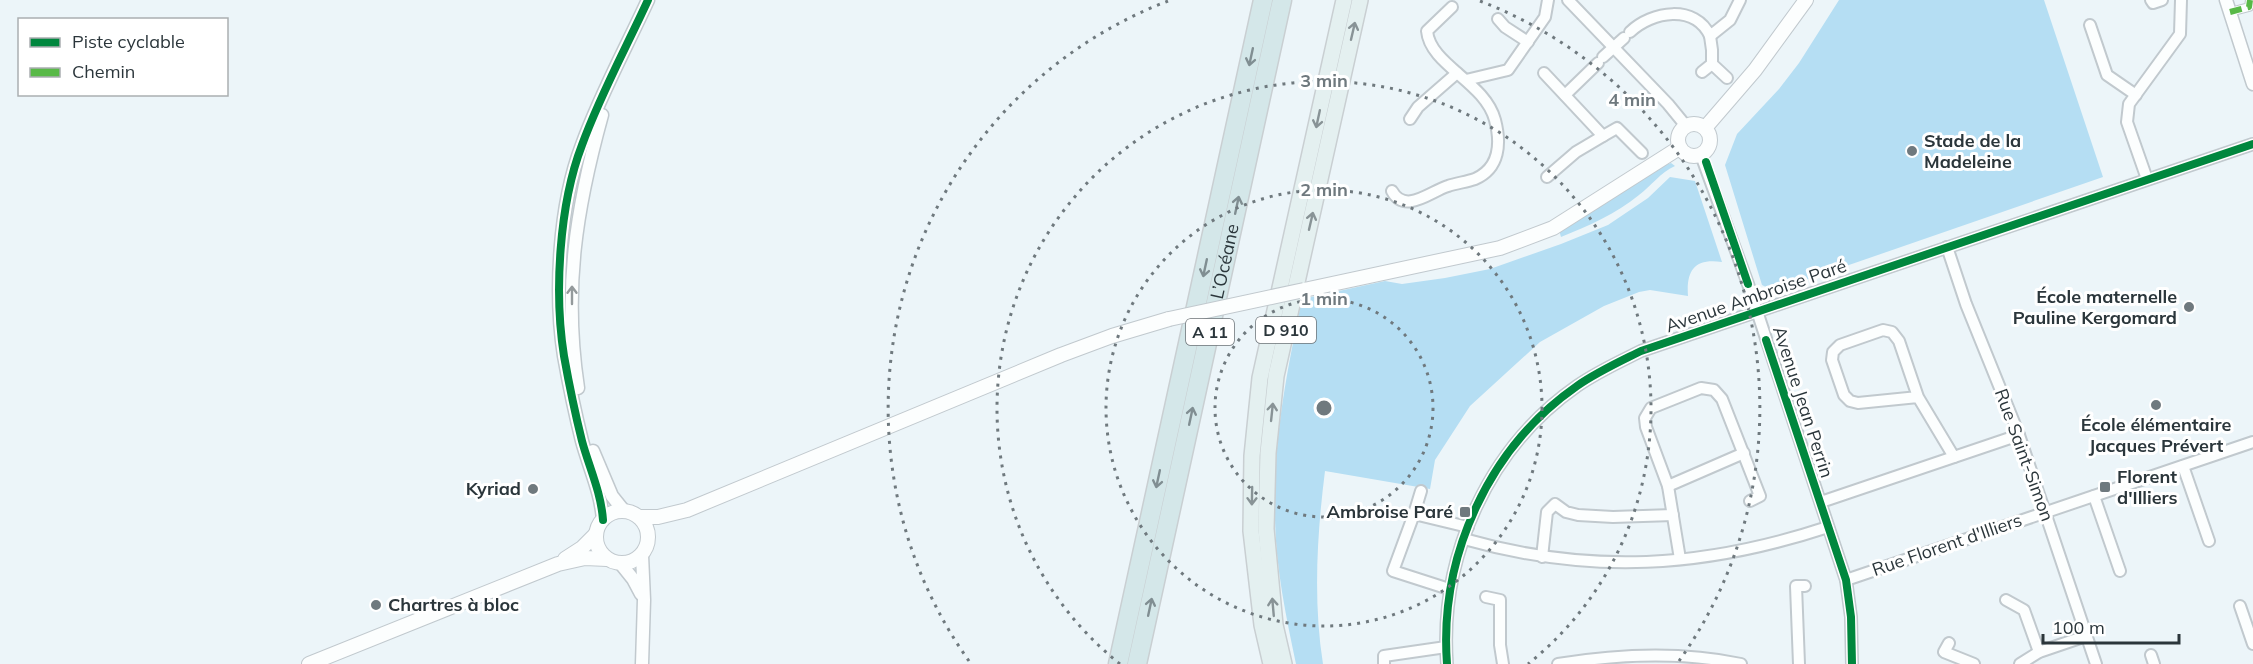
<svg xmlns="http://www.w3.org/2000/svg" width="2253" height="664" viewBox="0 0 2253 664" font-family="Mulish,sans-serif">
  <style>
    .green { fill: #b5def3 }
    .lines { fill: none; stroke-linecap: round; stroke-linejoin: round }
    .pedestrian-casing { stroke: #c1c9ce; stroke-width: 10 }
    .minor-casing { stroke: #c1c9ce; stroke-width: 14 }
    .tertiary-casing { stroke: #c1c9ce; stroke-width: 15 }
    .secondary-casing { stroke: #c1c9ce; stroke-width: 16 }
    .primary-casing { stroke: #c9cfd2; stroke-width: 18 }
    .motorway-casing { stroke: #c9cfd2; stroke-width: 21 }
    .pedestrian { stroke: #fcfefe; stroke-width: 8 }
    .minor { stroke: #fcfefe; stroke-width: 10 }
    .tertiary { stroke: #fcfefe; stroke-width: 12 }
    .secondary { stroke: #fcfefe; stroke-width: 14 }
    .primary { stroke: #e4f0f0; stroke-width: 15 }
    .motorway { stroke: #d4e7e9; stroke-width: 18 }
    .secondary-bridge-casing { stroke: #c1c9ce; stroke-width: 16; stroke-linecap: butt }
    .secondary-bridge { stroke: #fcfefe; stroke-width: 14 }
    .quiet { stroke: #58b947; stroke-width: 6; stroke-dasharray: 12 6; stroke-linecap: butt }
    .cycleway-casing { stroke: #fff; stroke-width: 11 }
    .cycleway { stroke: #00873e; stroke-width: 8 }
    .oneway { stroke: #889396 }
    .oneway2 { stroke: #808e92 }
    .oneway3 { stroke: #949a9c }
    .ring { fill: none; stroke: #6f797e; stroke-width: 3; stroke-dasharray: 3 6 }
    .poi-dot { fill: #6f797e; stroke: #fff; stroke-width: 2 }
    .labels { text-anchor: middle; stroke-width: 6; stroke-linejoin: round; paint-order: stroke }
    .shield { fill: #fff; stroke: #6b7276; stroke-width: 1.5 }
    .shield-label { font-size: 16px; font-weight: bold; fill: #2b363b }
    .poi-label { font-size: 18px; font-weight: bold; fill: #2b363b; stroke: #fff; text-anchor: start }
    .street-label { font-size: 18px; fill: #2b363b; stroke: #fff }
    .centre { fill: #6f797e; stroke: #fff; stroke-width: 3 }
    .ring-label { font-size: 18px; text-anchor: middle; font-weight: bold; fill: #6f797e; stroke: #fff; stroke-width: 6; stroke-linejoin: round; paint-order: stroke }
  </style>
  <rect width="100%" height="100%" fill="#ecf5f9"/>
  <g class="green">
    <polygon points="1839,0 2044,0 2103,177 1774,291 1762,285 1725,165 1737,134 1779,89 1799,63"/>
    <path d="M1671 163 1675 166C1660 173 1652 185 1639 195 1616 214 1588 226 1561 237L1559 230 1658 168Z"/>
    <path d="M1670 177 1695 181 1722 262C1695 258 1686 270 1688 296L1650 290 1639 292 1604 306 1540 342 1470 406 1435 460 1430 489 1325 471C1317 534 1313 601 1323 664H1296C1286 616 1276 569 1275 520 1272 445 1287 371 1302 299L1385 281 1402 284 1445 278 1490 269 1561 244 1608 225 1648 198Z"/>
  </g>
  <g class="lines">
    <defs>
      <polyline id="pedestrian" points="2230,12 2249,7 2250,0"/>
      <g id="minor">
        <polyline points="1568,0 1668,104 1686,126"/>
        <polyline points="2151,0 2153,3 2162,0"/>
        <polyline points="1498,19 1505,27 1528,42"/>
        <polyline points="2090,25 2107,75 2136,95"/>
        <path d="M1630 32C1652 11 1695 4 1710 36L1730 20 1740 0"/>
        <polyline points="1603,57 1624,38"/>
        <polyline points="1712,64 1727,78"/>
        <polyline points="1702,72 1712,64 1712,50 1710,36"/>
        <polyline points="1544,73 1603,136 1576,152 1547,177"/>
        <polyline points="1466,80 1508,70 1545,17 1548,0"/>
        <polyline points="1565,95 1598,63"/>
        <polyline points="1410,119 1418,107 1457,73"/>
        <polyline points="1603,136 1617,128 1642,153"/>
        <polyline points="1701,155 1748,284 1846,580 1851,617 1852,664"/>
        <polyline points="2147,179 2127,122 2129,104 2180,34 2181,0"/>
        <path d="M1392 191C1405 215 1431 191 1448 186 1457 183 1466 182 1475 179 1500 168 1501 143 1495 120 1485 82 1430 65 1427 31L1452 7"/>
        <polyline points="1947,247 1966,304 2019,435 2096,664"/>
        <polyline points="1918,397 1858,403 1850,401 1844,395 1832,360 1833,352 1840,345 1883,330 1892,332 1899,341 1918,397 1954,457"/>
        <polyline points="2183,466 2209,541"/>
        <polyline points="1668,486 1744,453"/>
        <polyline points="2094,496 2120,571"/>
        <polyline points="1821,502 2019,435"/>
        <polyline points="1414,514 1421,491"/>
        <path d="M1464 539C1591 575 1703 568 1828 527"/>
        <polyline points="1542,557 1547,512 1555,504 1566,512 1578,515 1613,517 1673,515"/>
        <polyline points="1680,559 1668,486 1646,427 1645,418 1651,408 1701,388 1714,390 1722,399 1760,496 1750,501"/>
        <polyline points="1846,580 2253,442"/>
        <polyline points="1449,589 1393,571 1414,514 1468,527"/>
        <polyline points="1486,597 1500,600 1500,645 1503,664"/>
        <polyline points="2006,600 2024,610 2039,652"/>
        <polyline points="2240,606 2253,644"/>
        <polyline points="1949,643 1944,652 1974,664"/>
        <polyline points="2151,655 2154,664"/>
        <polyline points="1384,664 1384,656 1446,647"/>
        <path d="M1447 664C1439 557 1488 448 1577 386 1597 372 1619 362 1641 351L2253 144"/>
        <path d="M1558 664C1619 654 1680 651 1741 664"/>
        <polyline points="1799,664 1796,586 1805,586"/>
        <polyline points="2020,664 2039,652 2086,636"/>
      </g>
      <g id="tertiary">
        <polyline points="2226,0 2253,84"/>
        <path d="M578 388C563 290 576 209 602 115"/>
        <polyline points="593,451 612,496 624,511"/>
        <path d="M603 520C601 492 589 467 582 441 575 413 569 384 564 356 554 293 559 205 582 145 600 95 626 48 648 0"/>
        <polyline points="642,555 644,600 642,664"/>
        <polyline points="621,564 633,579 641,594"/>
      </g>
      <g id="secondary">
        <circle cx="1694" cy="140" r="16"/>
        <polyline points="1705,128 1755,70 1806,0"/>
        <polyline points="1304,290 1500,248 1553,228 1679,148"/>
        <circle cx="622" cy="537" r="26"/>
        <polyline points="640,517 658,517 687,510 1061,355 1112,336 1169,319"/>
        <polyline points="565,559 582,548 596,534"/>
        <polyline points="309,664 558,564 585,558 607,559"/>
      </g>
      <g id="primary">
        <polyline points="1271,664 1262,625 1251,531 1252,456 1260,378 1344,0"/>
        <polyline points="1284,664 1275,625 1266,529 1268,453 1276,376 1360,0"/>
      </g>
      <g id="motorway">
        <polyline points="1118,664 1263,0"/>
        <path id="s1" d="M1137 664 1282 0"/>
      </g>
    </defs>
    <use href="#pedestrian" class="pedestrian-casing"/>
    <use href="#minor" class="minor-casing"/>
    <use href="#tertiary" class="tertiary-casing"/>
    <use href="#secondary" class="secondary-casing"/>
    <use href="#primary" class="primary-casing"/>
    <use href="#motorway" class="motorway-casing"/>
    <use href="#pedestrian" class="pedestrian"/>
    <use href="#minor" class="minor"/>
    <use href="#tertiary" class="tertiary"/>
    <use href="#secondary" class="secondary"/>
    <use href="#primary" class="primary"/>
    <use href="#motorway" class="motorway"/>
    <defs>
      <polyline id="secondary-bridge" points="1169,319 1304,290"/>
    </defs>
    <use href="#secondary-bridge" class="secondary-bridge-casing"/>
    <use href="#secondary-bridge" class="secondary-bridge"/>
    <polyline class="quiet" points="2230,12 2249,7 2250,0"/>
    <defs>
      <g id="cycleway">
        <polyline points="1706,162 1748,284"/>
        <polyline points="1766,340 1846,580 1851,617 1852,664"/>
        <path d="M603 520C601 492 589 467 582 441 575 413 569 384 564 356 554 293 559 205 582 145 600 95 626 48 648 0"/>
        <path d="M1447 664C1439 557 1488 448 1577 386 1597 372 1619 362 1641 351L2253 144"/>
      </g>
    </defs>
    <use href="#cycleway" class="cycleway-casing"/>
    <use href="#cycleway" class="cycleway"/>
  </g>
  <defs><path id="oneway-shaft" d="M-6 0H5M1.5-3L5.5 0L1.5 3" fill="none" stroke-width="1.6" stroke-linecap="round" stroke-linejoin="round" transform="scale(1.5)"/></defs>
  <g class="oneway">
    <use href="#oneway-shaft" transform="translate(1353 31) rotate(-77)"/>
    <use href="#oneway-shaft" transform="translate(1318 119) rotate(102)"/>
    <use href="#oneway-shaft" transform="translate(1311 221) rotate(-77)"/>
    <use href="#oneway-shaft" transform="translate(1272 412) rotate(-84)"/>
    <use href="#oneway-shaft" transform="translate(1252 496) rotate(91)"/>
    <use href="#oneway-shaft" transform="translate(1273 607) rotate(-95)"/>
  </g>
  <g class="oneway2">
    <use href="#oneway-shaft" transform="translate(1251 57) rotate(102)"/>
    <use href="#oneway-shaft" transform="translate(1237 205) rotate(-78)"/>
    <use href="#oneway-shaft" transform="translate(1205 268) rotate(102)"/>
    <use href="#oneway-shaft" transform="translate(1191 416) rotate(-78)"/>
    <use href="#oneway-shaft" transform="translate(1158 479) rotate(102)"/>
    <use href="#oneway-shaft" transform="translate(1150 607) rotate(-78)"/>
  </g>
  <use class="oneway3" href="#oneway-shaft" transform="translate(572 295) rotate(-90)"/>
  <g class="ring">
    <circle cx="1324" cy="408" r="109"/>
    <circle cx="1324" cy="408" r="218"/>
    <path d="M1120 664A327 327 0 1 1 1528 664"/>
    <path d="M969 661A436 436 0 0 1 1168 1M1480 1A436 436 0 0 1 1679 661"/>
  </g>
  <g class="poi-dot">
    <circle cx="1912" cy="151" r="6"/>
    <circle cx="2189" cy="307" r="6"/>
    <circle cx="2156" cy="405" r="6"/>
    <rect x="2099" y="481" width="12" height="12" rx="3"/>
    <circle cx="533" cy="489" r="6"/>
    <rect x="1459" y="506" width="12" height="12" rx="3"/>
    <circle cx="376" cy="605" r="6"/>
  </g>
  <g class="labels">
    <g class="shield">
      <rect x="1256" y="317" width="60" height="26" rx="4.5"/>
      <rect x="1186" y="319" width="48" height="26" rx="4.5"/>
    </g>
    <g class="shield-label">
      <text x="1286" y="336">D 910</text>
      <text x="1210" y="338">A 11</text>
    </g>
    <g class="poi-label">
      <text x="1924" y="147">Stade de la<tspan x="1924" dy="21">Madeleine</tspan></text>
      <text x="2177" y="303" text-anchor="end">École maternelle<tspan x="2177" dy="21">Pauline Kergomard</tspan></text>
      <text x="2156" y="431" text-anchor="middle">École élémentaire<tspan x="2156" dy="21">Jacques Prévert</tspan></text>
      <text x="2117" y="483">Florent<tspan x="2117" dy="21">d'Illiers</tspan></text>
      <text x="521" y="495" text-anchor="end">Kyriad</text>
      <text x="1453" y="518" text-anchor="end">Ambroise Paré</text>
      <text x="388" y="611">Chartres à bloc</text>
    </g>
    <g class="street-label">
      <text dy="6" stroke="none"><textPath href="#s1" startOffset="412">L’Océane</textPath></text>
      <text transform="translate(1756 296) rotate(-19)" y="6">Avenue Ambroise Paré</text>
      <text transform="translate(1803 402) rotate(72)" y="6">Avenue Jean Perrin</text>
      <text transform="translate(2024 455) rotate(70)" y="6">Rue Saint-Simon</text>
      <text transform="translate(1947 545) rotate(-19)" y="6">Rue Florent d'Illiers</text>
    </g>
  </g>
  <circle cx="1324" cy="408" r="9" class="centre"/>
  <g class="ring-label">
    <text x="1324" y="87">3 min</text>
    <text x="1632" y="106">4 min</text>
    <text x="1324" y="196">2 min</text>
    <text x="1324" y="305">1 min</text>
  </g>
  <rect x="18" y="18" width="210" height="78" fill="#ffffff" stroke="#aaafb1" stroke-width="1.5"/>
  <rect x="30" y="38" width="30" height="9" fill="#00873e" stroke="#aaafb1" stroke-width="1.5"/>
  <text x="72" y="48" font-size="18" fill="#2b363b">Piste cyclable</text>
  <rect x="30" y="68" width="30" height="9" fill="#58b947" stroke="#aaafb1" stroke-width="1.5"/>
  <text x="72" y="78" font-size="18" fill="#2b363b">Chemin</text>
  <path d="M2043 634v9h136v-9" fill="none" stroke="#2b363b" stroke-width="3"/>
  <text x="2052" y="634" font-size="18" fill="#2b363b" stroke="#ffffff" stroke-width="4.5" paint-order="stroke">100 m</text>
</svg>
